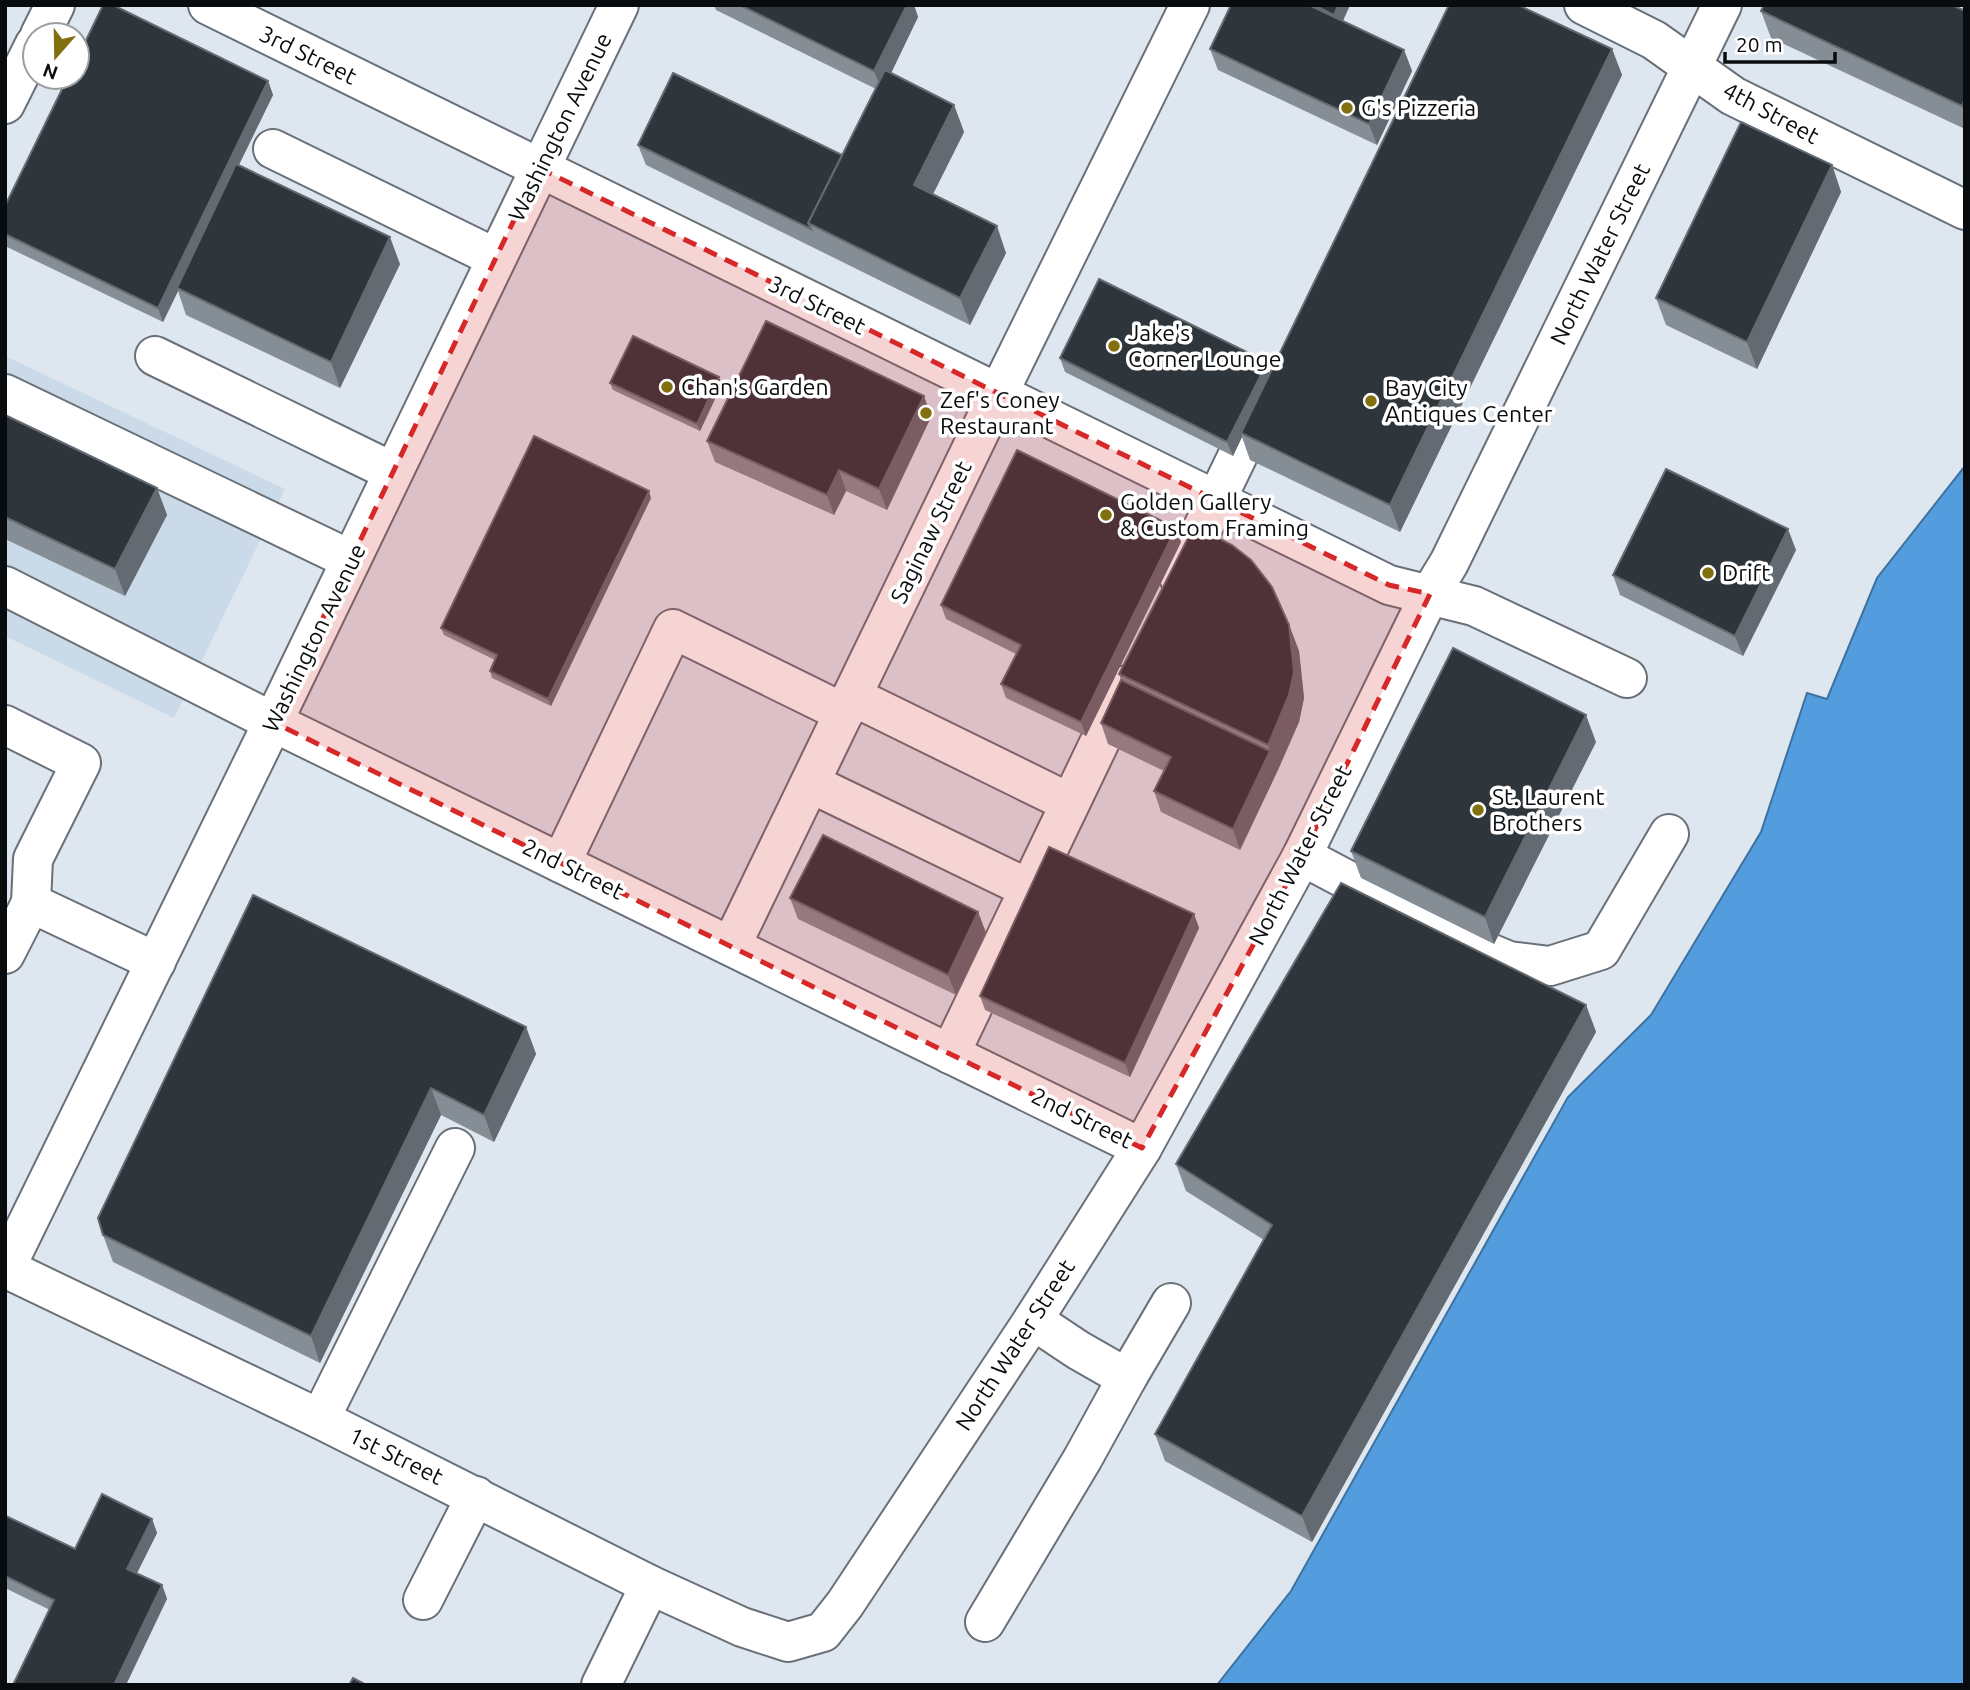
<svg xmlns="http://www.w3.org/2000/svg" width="1970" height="1690" viewBox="0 0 1970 1690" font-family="Ubuntu,sans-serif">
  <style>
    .built { fill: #cbdae8 }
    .water { fill: #539dde; stroke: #3d72a0; stroke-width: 2 }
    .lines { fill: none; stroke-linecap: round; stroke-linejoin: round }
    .minor-casing { stroke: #697078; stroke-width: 42 }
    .minor { stroke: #fff; stroke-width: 38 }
    .wall { fill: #868e95 }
    .shaded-wall { fill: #636a71 }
    .building { fill: #2e353b; stroke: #636a71; stroke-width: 2 }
    .marked { fill: #d62828; fill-opacity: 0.2; stroke: #d62828; stroke-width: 5; stroke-dasharray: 14 9; stroke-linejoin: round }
    .poi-dot { fill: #82700f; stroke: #fff; stroke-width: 2.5 }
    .labels { text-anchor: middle; stroke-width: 7; stroke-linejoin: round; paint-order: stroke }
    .street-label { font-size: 23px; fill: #090c0e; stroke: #fff }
    .poi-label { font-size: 23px; fill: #090c0e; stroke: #fff; text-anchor: start }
  </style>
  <rect width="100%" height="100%" fill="#dee6ef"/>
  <polygon class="built" points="5,356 285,489 174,718 5,636"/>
  <polygon class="water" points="1965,466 1965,1685 1217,1685 1291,1591 1568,1097 1651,1015 1761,832 1807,693 1827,699 1877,578"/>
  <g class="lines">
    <defs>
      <g id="minor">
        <polyline points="208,5 1389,585 1474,606 1627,678"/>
        <polyline points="1584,5 1654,40 1733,96 1965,210"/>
        <polyline points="40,35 55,5"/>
        <polyline points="5,104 35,44"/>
        <polyline points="273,149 496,258"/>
        <polyline points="155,356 393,472"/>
        <polyline points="5,394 351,560"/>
        <polyline points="1179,577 1267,395"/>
        <polyline points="5,586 273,722 1142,1148"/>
        <polyline points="852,696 1070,803"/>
        <polyline points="5,725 81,763 33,859 31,903"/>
        <polyline points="810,783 1029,889"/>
        <polyline points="1302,856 1466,943 1509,961 1550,966 1601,950 1669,834"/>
        <polyline points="561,863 673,629 844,713"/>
        <polyline points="731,946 998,394 1190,5"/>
        <polyline points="5,954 31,903 156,962"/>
        <polyline points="950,1054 1127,685"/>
        <polyline points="5,1268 320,1419 650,1585 742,1627 788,1642 823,1632 845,1604 1033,1320 1142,1148 1302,856 1430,594 1449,563 1722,5"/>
        <polyline points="5,1269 273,722 619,5"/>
        <polyline points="1033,1320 1078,1350 1127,1378 1171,1303"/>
        <polyline points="320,1419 455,1148"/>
        <polyline points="423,1600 476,1496"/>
        <polyline points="985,1622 1083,1458 1127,1378"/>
        <polyline points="601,1685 650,1585"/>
      </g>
    </defs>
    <use href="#minor" class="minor-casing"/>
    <use href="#minor" class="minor"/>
  </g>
  <g class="wall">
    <polygon points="714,5 914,5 918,17 891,73 954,105 964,132 933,194 1006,253 970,325 646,165 638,145 842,155 876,89 716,10"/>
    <polygon points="1231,5 1350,5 1343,21 1404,50 1412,71 1377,145 1218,70 1210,49"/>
    <polygon points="1761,11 1965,11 1965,129 1771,38"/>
    <polygon points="1612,49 1622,75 1400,532 1250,460 1242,437 1233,456 1065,372 1060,358 1266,365 1269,374"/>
    <polygon points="268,81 273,95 239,165 400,264 340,388 186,315 178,291 163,322 5,246 5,206"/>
    <polygon points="1832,165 1841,192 1757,369 1666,325 1656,298"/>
    <polygon points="610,383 722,384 700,431 613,390"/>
    <polygon points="924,396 931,417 887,510 846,491 834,515 715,462 707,441"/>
    <polygon points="5,415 157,488 167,515 125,596 5,539"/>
    <polygon points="651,498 551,706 492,678 490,671 495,660 444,635 441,628"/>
    <polygon points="1181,542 1086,736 1006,698 1001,684 1016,654 946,619 941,605"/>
    <polygon points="1796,550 1743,656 1620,595 1613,575"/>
    <polygon points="1289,625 1299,651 1304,698 1299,722 1277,772 1240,850 1161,812 1154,791 1164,771 1108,744 1101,723 1121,680 1119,674"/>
    <polygon points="1596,742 1494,944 1361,878 1351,851"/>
    <polygon points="790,898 978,912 986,933 956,995 798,919"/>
    <polygon points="1194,914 1199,928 1130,1077 985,1010 980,996"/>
    <polygon points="1586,1005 1596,1032 1312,1542 1165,1461 1155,1434 1264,1240 1186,1191 1176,1164"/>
    <polygon points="526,1027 536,1054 494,1142 441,1115 320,1363 113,1262 103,1235"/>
    <polygon points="5,1518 75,1549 152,1519 157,1533 137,1573 162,1585 167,1599 50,1610 5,1588"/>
  </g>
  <g class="shaded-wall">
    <polygon points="907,5 914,5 918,17 882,92 874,71"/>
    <polygon points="1338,5 1350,5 1339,29 1334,15"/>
    <polygon points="1612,49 1622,75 1400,532 1390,505"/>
    <polygon points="1404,50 1412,71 1377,145 1369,124"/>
    <polygon points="268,81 273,95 178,289 177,288 178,291 163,322 158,308"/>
    <polygon points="1965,99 1965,114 1962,106"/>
    <polygon points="954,105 964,132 924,212 914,185"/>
    <polygon points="1832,165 1841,192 1757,369 1747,342"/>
    <polygon points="997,226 1006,253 970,325 960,298"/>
    <polygon points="390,237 400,264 340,388 331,362"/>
    <polygon points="1266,365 1271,379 1241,433 1242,437 1233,456 1227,442"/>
    <polygon points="719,377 722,384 700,431 697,424"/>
    <polygon points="924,396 931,417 887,510 879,489"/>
    <polygon points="839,470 846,491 834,515 827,495"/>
    <polygon points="157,488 167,515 125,596 115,569"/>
    <polygon points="649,491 651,498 551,706 548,699"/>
    <polygon points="1176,528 1181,542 1086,736 1081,722"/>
    <polygon points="1788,529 1796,550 1743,656 1735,636"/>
    <polygon points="1289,625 1299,651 1304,698 1299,722 1277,772 1240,850 1233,829 1270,751 1268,745"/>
    <polygon points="1586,715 1596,742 1494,944 1485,917"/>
    <polygon points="978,912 986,933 956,995 948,975"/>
    <polygon points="1194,914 1199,928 1130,1077 1125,1063"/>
    <polygon points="1586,1005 1596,1032 1312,1542 1302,1516"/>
    <polygon points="526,1027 536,1054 494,1142 484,1115"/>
    <polygon points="431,1088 441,1115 320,1363 311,1336"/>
    <polygon points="152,1519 157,1533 132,1583 127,1569"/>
    <polygon points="162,1585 167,1599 126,1685 114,1685"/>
  </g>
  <g class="building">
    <polygon points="103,5 113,5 268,81 158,308 5,234 5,206 68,77 77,77 77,59"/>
    <polygon points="740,5 907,5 874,71"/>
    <polygon points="1231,5 1309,5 1404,50 1369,124 1210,49"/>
    <polygon points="1314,5 1338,5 1334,15"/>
    <polygon points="1449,5 1518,5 1612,49 1390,505 1241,433"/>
    <polygon points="1764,5 1952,5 1965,11 1965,99 1962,106 1761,11"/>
    <polygon points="885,70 954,105 914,185 997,226 960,298 808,223"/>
    <polygon points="673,73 842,155 808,223 811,229 638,145"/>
    <polygon points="1741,122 1832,165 1747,342 1656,298"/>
    <polygon points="236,164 390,237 331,362 177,288"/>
    <polygon points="1099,279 1257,357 1266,365 1227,442 1060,358"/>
    <polygon points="766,321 924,396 879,489 839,470 827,495 707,441"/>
    <polygon points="633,336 719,377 697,424 610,383"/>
    <polygon points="5,415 157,488 115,569 5,517"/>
    <polygon points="534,436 649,491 548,699 490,671 497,655 441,628"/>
    <polygon points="1017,450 1176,528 1081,722 1001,684 1021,645 941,605"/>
    <polygon points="1666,469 1788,529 1735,636 1613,575"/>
    <polygon points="1194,526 1232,545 1251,560 1272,587 1289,625 1294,672 1289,695 1268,745 1119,674"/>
    <polygon points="1453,648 1586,715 1485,917 1351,851"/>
    <polygon points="1121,680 1270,751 1233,829 1154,791 1171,757 1101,723"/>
    <polygon points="823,835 978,912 948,975 790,898"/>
    <polygon points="1049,847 1194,914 1125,1063 980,996"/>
    <polygon points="1341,883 1586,1005 1302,1516 1155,1434 1272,1225 1176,1164"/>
    <polygon points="253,895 526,1027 484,1115 431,1088 311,1336 103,1235 98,1218"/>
    <polygon points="102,1494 152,1519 127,1569 162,1585 114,1685 13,1685 54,1600 5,1576 5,1518 6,1516 75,1549"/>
    <polygon points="353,1678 366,1685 349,1685"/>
  </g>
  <path class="marked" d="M539 168 1389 585 1430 594 1302 856 1142 1148 273 722Z"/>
  <g class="poi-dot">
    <circle cx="1347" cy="108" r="7"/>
    <circle cx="1114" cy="346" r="7"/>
    <circle cx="667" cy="387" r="7"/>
    <circle cx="1371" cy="401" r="7"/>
    <circle cx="926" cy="413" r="7"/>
    <circle cx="1106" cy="515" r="7"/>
    <circle cx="1708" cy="573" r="7"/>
    <circle cx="1478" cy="810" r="7"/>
  </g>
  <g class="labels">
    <g class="street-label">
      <text transform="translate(308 55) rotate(26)" y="8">3rd Street</text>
      <text transform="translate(1771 113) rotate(28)" y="8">4th Street</text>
      <text transform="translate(560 127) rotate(-64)" y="8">Washington Avenue</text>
      <text transform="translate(1600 254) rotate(-64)" y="8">North Water Street</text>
      <text transform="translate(817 305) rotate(26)" y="8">3rd Street</text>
      <text transform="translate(931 532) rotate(-64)" y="8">Saginaw Street</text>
      <text transform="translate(314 638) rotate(-64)" y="8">Washington Avenue</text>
      <text transform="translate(1300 855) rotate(-63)" y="8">North Water Street</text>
      <text transform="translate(573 869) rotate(26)" y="8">2nd Street</text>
      <text transform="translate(1082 1118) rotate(26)" y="8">2nd Street</text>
      <text transform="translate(1015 1345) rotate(-57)" y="8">North Water Street</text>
      <text transform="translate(396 1456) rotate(26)" y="8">1st Street</text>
    </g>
    <g class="poi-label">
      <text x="1361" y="116">G's Pizzeria</text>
      <text x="1128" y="341">Jake's<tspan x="1128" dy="26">Corner Lounge</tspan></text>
      <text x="681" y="395">Chan's Garden</text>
      <text x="1385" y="396">Bay City<tspan x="1385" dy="26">Antiques Center</tspan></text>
      <text x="940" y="408">Zef's Coney<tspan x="940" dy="26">Restaurant</tspan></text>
      <text x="1120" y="510">Golden Gallery<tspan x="1120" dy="26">&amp; Custom Framing</tspan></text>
      <text x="1722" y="581">Drift</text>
      <text x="1492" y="805">St. Laurent<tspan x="1492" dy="26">Brothers</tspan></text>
    </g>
  </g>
  <rect width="1970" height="1690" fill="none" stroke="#090c0e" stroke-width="14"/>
  <g transform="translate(56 56) rotate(200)"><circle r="33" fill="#ffffff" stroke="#9d9e9f" stroke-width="2"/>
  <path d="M0-5L12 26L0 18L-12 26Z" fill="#82700f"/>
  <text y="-10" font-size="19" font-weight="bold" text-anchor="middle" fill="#090c0e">N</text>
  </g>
  <path d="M1725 52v10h110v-10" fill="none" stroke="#090c0e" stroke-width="3.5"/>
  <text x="1736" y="52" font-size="21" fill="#090c0e" stroke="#ffffff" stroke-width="5" paint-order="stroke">20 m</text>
</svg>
